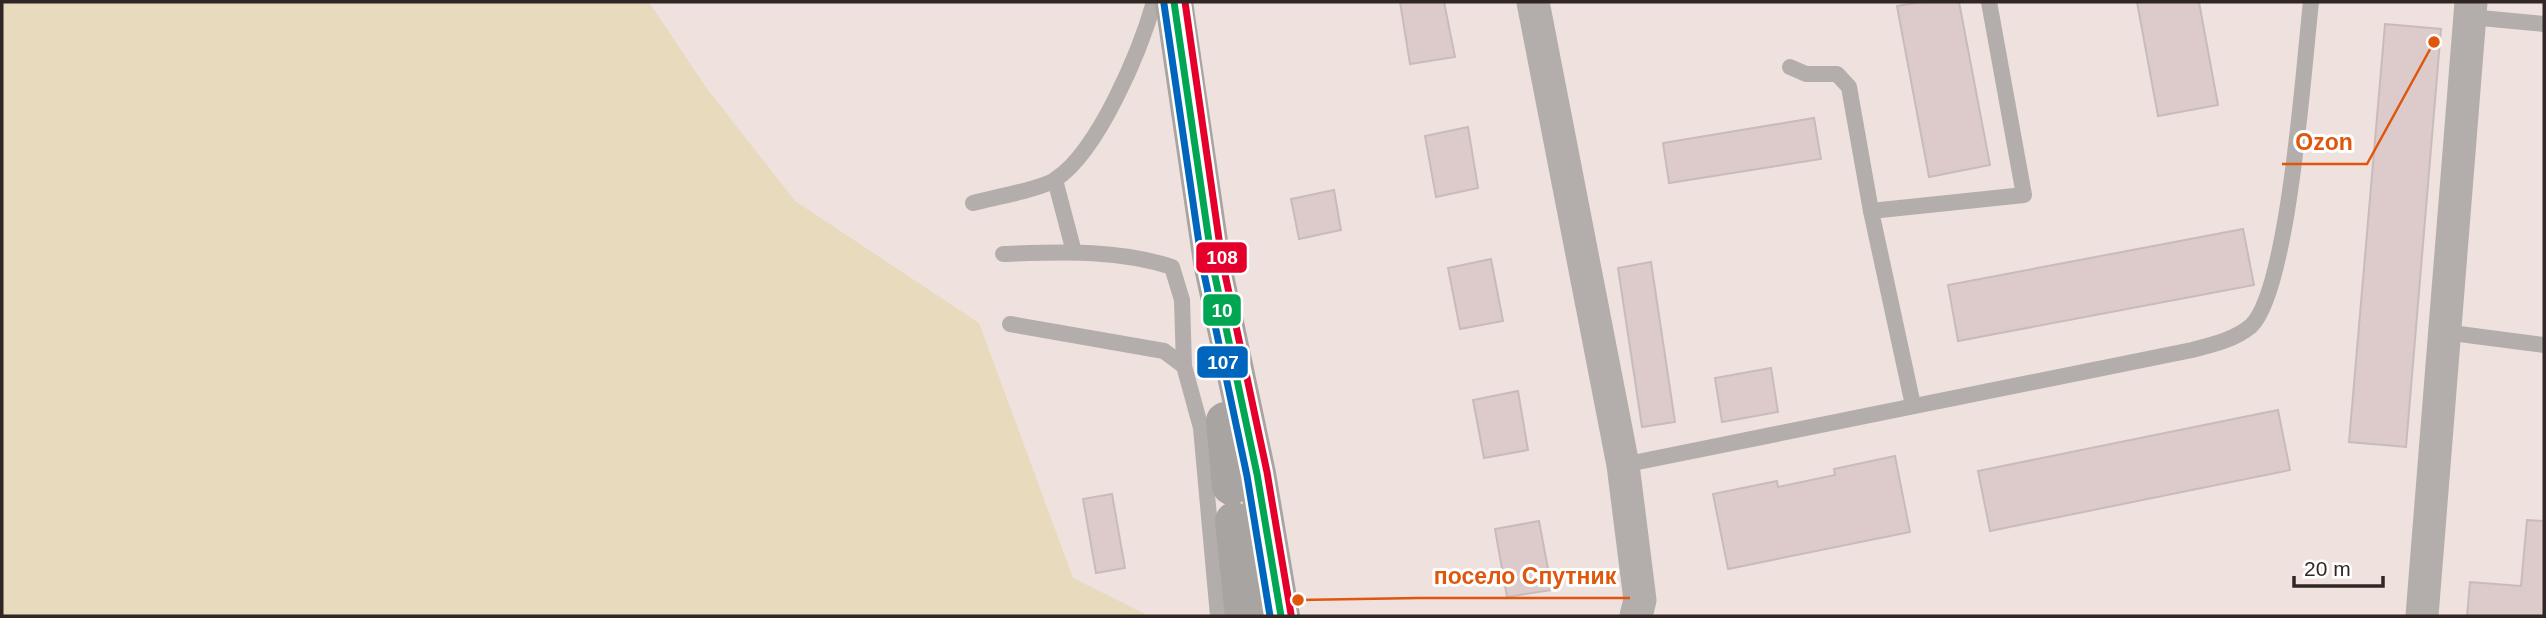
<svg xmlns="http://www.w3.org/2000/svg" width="2546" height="618" viewBox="0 0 2546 618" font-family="Helvetica,sans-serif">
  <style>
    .green { fill: #e7dabd }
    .building { fill: #ddcaca; stroke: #c8bcbb; stroke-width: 2 }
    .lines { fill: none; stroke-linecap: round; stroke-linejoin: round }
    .service { stroke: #b3aeab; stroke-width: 16 }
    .minor { stroke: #b3aeab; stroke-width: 33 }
    .secondary { stroke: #a8a4a1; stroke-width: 38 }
    .bus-1-casing { stroke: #fff; stroke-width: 12 }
    .bus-2-casing { stroke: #fff; stroke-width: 12 }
    .bus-3-casing { stroke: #fff; stroke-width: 12 }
    .bus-1 { stroke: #00a651; stroke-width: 7 }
    .bus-2 { stroke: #0065bd; stroke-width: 7 }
    .bus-3 { stroke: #e4002b; stroke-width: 7 }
    .leader { fill: none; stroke: #df560d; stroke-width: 2.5 }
    .callout-dot { fill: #df560d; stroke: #fff; stroke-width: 2.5 }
    .callout-label { font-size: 23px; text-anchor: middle; font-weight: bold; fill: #df560d; stroke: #fff; stroke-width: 6; stroke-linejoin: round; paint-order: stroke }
    .line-badge { stroke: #fff; stroke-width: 2.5 }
    .badge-label { font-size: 19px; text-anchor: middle; font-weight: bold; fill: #fff }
  </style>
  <rect width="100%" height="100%" fill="#efe1dd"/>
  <polygon class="green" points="2,2 649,2 705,86 795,201 979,323 1073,578 1149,616 2,616"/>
  <g class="building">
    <polygon points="1400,2 1444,2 1455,57 1410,64"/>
    <polygon points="1921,2 1959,2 1990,165 1929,177 1897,6"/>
    <polygon points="2137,2 2199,2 2218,105 2158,116"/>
    <polygon points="2385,24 2441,29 2406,447 2349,442"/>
    <polygon points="1814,118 1821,159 1669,183 1663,143"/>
    <polygon points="1468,127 1478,188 1436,197 1425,136"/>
    <polygon points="1334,190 1341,230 1299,239 1291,199"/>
    <polygon points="2243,229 2254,285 1958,341 1948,285"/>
    <polygon points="1491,259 1503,321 1460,329 1448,268"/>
    <polygon points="1651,262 1675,422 1642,427 1618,268"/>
    <polygon points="1771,368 1778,412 1722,422 1715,378"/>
    <polygon points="1518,391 1528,450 1484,458 1473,400"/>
    <polygon points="2278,410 2290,470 1990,531 1978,471"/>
    <polygon points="1895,456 1910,532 1728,569 1713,494 1777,481 1778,487 1835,475 1834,469"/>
    <polygon points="1112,494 1125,568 1096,573 1083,499"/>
    <polygon points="2527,520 2544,521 2544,616 2467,616 2470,582 2521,586"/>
    <polygon points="1539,521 1552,590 1507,597 1495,529"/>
  </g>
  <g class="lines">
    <g class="service">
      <polyline points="2470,17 2544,24"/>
      <polyline points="1790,67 1806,74 1837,74 1849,87 1871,211"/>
      <polyline points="1055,180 1074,252"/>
      <path d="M973 203C991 198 1043 189 1056 179 1099 150 1140 51 1154 2"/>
      <path d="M1003 254C1061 252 1117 249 1172 267L1182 300 1184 366"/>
      <polyline points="1010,324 1164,351 1184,366 1201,428 1218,616"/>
      <polyline points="2444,332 2544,345"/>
      <polyline points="1913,405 1871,211 2024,195 1989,2"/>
      <path d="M1623 465 2192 350C2212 345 2234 340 2251 326 2289 290 2304 62 2311 2"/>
    </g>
    <g class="minor">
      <polyline points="1533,2 1623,465 1640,600 1636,616"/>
      <polyline points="2422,616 2471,2"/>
    </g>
    <g class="secondary">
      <polyline points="1174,2 1212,262 1257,474 1281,616"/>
      <polyline points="1225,421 1231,486"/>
      <polyline points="1234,521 1244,616"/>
    </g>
    <defs>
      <polyline id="bus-1" points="1174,2 1212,262 1257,474 1281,616"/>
      <polyline id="bus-2" points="1164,4 1202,264 1247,476 1270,616"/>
      <polyline id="bus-3" points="1185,2 1222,260 1267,472 1291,614"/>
    </defs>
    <use href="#bus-1" class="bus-1-casing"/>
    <use href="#bus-2" class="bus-2-casing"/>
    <use href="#bus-3" class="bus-3-casing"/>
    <use href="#bus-1" class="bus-1"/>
    <use href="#bus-2" class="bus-2"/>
    <use href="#bus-3" class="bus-3"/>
  </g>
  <path class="leader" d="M2434 42L2367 164H2282M1298 600L1419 598H1630"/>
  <g class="callout-dot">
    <circle cx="2434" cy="42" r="7"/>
    <circle cx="1298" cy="600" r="7"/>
  </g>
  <g class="callout-label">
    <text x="2324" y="150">Ozon</text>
    <text x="1525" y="584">посело Спутник</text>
  </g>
  <g class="line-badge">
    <rect x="1195" y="241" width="53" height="33" rx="7" fill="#e4002b"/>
    <rect x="1202" y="293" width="40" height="34" rx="7" fill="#00a651"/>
    <rect x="1196" y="345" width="53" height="34" rx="7" fill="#0065bd"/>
  </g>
  <g class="badge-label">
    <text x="1222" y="264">108</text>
    <text x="1222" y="317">10</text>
    <text x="1223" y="369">107</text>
  </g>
  <rect width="2546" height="618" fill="none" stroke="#302724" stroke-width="7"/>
  <path d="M2294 576v10h89v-10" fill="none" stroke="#302724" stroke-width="3.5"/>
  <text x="2304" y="576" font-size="21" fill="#302724" stroke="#ffffff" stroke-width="5" paint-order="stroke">20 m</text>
</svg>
